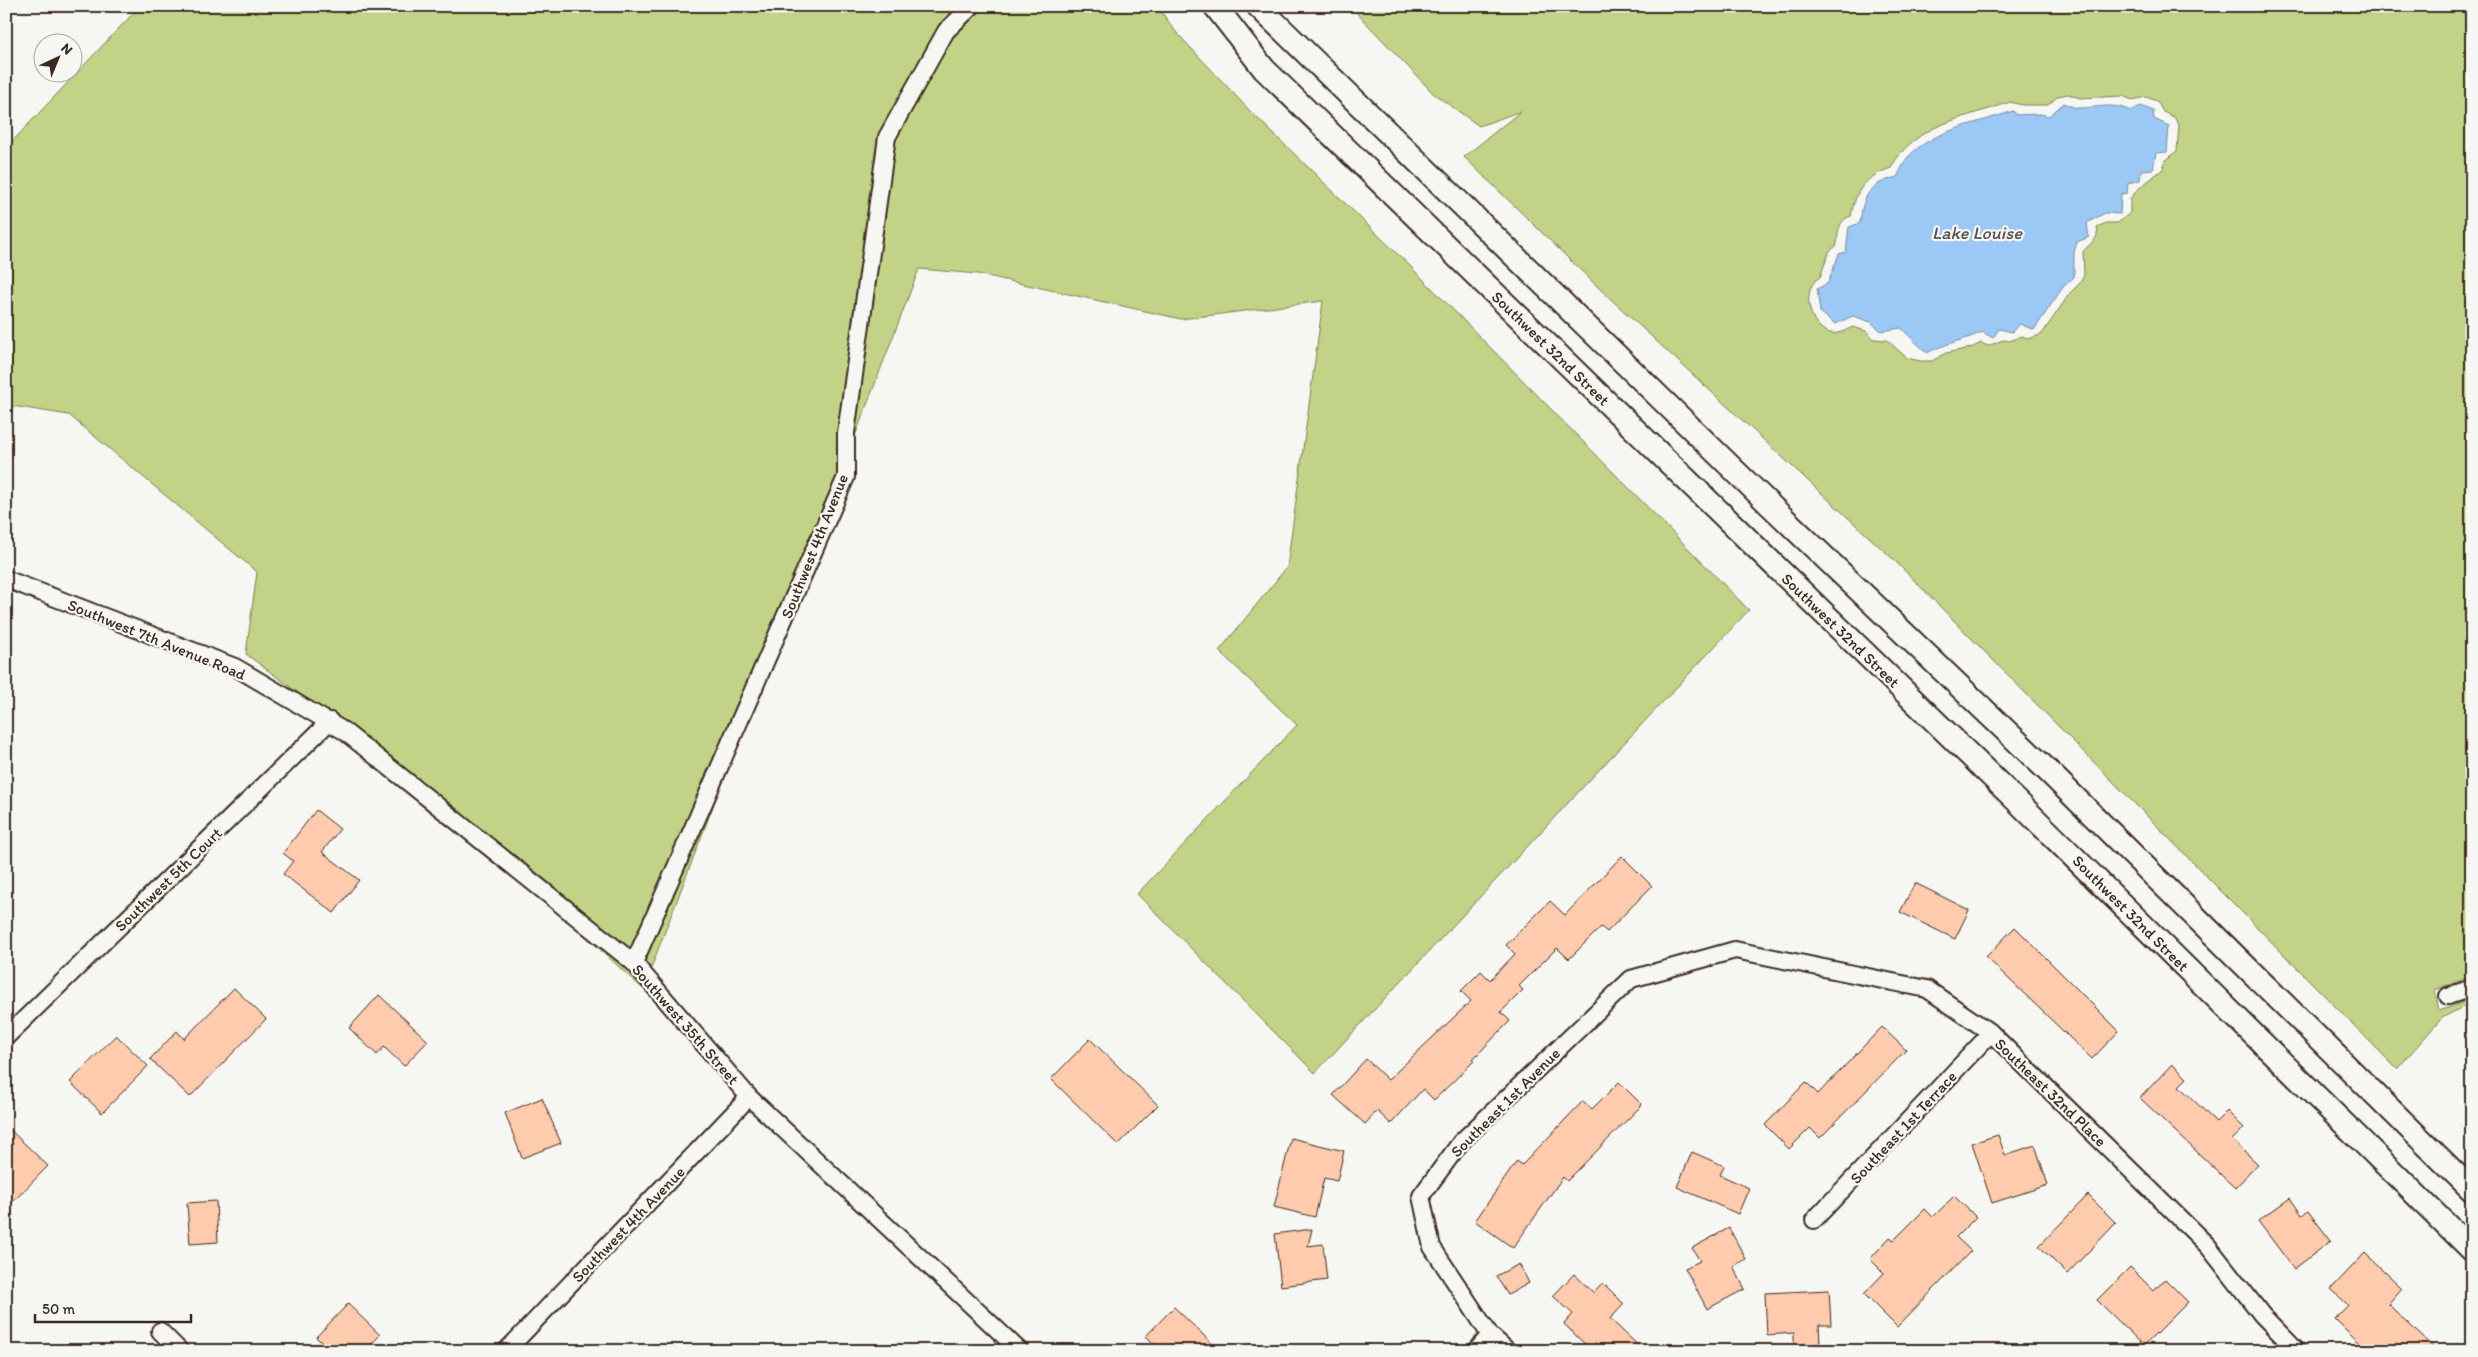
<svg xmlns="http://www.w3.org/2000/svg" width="2478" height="1357" viewBox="0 0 2478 1357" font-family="Itim,sans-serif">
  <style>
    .green { fill: #c2d287; stroke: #7e7e52; fill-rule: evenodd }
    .water { fill: #9cc8f6; stroke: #7589a0 }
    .building { fill: #fecbae; stroke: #3b2a1e }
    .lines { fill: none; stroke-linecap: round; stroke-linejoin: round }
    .minor-casing { stroke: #3b2a1e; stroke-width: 20 }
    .secondary-casing { stroke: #3b2a1e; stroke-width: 26 }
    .minor { stroke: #f6f6f2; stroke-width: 16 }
    .secondary { stroke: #f6f6f2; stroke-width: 22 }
    .labels { text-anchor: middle; stroke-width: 4.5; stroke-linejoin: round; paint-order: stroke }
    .street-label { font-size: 16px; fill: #3b2a1e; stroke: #f6f6f2 }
    .water-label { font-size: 18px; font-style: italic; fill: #535254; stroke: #f6f6f2 }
  </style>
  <rect width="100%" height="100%" fill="#f6f6f2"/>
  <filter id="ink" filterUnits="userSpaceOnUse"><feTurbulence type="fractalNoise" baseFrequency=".02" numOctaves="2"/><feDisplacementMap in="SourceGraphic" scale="10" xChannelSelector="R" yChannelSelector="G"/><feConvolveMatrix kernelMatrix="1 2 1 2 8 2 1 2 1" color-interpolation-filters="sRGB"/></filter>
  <g filter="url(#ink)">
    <g class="green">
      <polygon points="140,6 1157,6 1176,32 1250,111 1409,265 1749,610 1315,1073 1137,894 1297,725 1219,651 1287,567 1323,301 1181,319 978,274 919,269 643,989 417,781 246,654 257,572 69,415 6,405 6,148"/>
      <path d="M1350 6H2472V976L2435 990 2439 1011 2472 999V1002L2442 1018 2397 1069 1894 560 1602 291 1464 157 1521 111 1479 126 1434 94ZM2068 94 2080 98 2123 96 2132 100 2146 97 2157 101 2163 112 2174 117 2179 125 2177 151 2164 162 2163 169 2137 190 2130 199V213L2118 223H2106L2097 227C2100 241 2089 243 2083 252L2084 275 2080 283 2070 293 2042 334 2029 339 2022 336 2010 341 2003 340 1988 346 1981 343 1971 348 1946 353 1932 361H1920L1907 358 1887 340 1874 339 1866 331 1853 327C1848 329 1843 332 1838 333 1812 338 1797 290 1820 277L1829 252 1837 245C1838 233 1838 220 1851 216 1856 189 1865 177 1891 168 1914 123 1967 118 2010 102L2022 105H2048L2058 96Z"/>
    </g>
    <path class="water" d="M2064 103C2068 105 2074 108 2079 108 2096 108 2114 102 2130 111L2141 106 2153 111 2154 119 2169 126 2167 152 2156 153 2153 169 2141 170 2140 180 2128 183 2127 193 2121 194 2120 214 2105 213 2087 223 2089 237 2077 242 2074 252V277L2063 287 2034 330 2020 324 2013 332 1999 329 1993 338 1982 332C1964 341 1945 343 1927 353L1901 328 1881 331 1871 322 1853 316 1835 324 1820 312 1817 289 1828 283 1839 254 1846 252 1849 227 1860 223C1863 195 1869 184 1897 177 1901 170 1904 161 1909 156 1935 129 1978 124 2013 111L2017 115 2040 114 2049 116Z"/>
    <g class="building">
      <polygon points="316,810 340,829 322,852 359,880 334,913 283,874 293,861 283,853"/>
      <polygon points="1622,856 1652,886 1607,932 1601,927 1569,959 1557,948 1519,986 1523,990 1501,1012 1510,1021 1473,1059 1474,1061 1434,1100 1423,1089 1391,1124 1377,1111 1365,1124 1333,1095 1366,1059 1388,1080 1471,1001 1461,991 1481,971 1490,980 1515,954 1506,945 1550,901 1565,915"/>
      <polygon points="1915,883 1969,910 1955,939 1900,912"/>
      <polygon points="2015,927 2119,1031 2092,1059 1986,957"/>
      <polygon points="234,988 266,1019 190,1097 150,1059 177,1031 184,1039"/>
      <polygon points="379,995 428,1041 404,1066 384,1047 377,1055 349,1028"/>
      <polygon points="1882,1027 1906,1050 1820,1138 1810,1128 1789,1149 1765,1125 1806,1082 1818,1094"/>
      <polygon points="116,1035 148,1066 102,1113 70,1082"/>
      <polygon points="1090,1039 1158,1105 1118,1145 1051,1079"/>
      <polygon points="2172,1064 2187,1078 2179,1086 2216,1122 2227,1111 2244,1128 2232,1140 2258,1164 2235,1188 2140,1098"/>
      <polygon points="1619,1082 1642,1105 1567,1181 1563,1177 1513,1248 1475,1221 1517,1161 1522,1165 1583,1101 1592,1109"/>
      <polygon points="542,1098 561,1143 522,1158 505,1113"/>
      <polygon points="6,1126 48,1166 6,1209"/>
      <polygon points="1998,1135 2005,1155 2035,1145 2048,1185 1992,1203 1972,1143"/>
      <polygon points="1291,1138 1344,1151 1337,1181 1324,1178 1315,1217 1274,1207"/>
      <polygon points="1692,1152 1724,1166 1720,1175 1749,1188 1738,1214 1677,1187"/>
      <polygon points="2088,1195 2116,1223 2067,1274 2039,1246"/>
      <polygon points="1954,1196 1976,1217 1956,1237 1971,1251 1897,1327 1864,1294 1884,1273 1870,1259 1890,1237 1894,1240 1925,1209 1933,1217"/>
      <polygon points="2290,1198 2302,1215 2308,1211 2331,1241 2294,1269 2258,1221"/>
      <polygon points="216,1201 218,1242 190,1244 187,1203"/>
      <polygon points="1729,1228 1746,1259 1733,1266 1745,1289 1707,1309 1685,1268 1700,1261 1692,1248"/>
      <polygon points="1312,1229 1308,1246 1323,1244 1327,1280 1281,1286 1275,1234"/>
      <polygon points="2365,1253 2402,1288 2388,1304 2437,1351 2368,1351 2335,1319 2348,1305 2331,1289"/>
      <polygon points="1519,1264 1529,1283 1508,1295 1496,1276"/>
      <polygon points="2130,1267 2154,1291 2165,1279 2188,1302 2144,1346 2097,1300"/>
      <polygon points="1574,1274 1594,1293 1603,1283 1624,1304 1610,1319 1644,1351 1592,1351 1564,1324 1573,1314 1553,1296"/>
      <polygon points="1829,1290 1831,1325 1819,1325 1820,1343 1794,1345 1794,1333 1767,1335 1765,1293"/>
      <polygon points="348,1304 380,1335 365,1351 330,1351 316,1337"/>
      <polygon points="1174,1307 1220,1351 1161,1351 1146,1336"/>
    </g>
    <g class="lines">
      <defs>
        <g id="minor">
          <polyline points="6,579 235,667 344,731 634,963 749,1097 1020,1351"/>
          <polyline points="634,963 846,477 846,433 887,137 946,31 972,6"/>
          <polyline points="2448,996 2472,988"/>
          <polyline points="6,1037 330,721"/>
          <polyline points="1814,1220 1991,1033"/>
          <polyline points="160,1331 180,1351"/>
          <polyline points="506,1351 749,1097"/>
          <polyline points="1476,1351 1490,1335"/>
          <polyline points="1508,1351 1490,1335 1432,1247 1421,1196 1461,1142 1631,979 1735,950 1927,989 1991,1033 2208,1246 2262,1315 2297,1351"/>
        </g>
        <g id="secondary">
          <polyline points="1215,6 1264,69 2020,804 2472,1250"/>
          <polyline points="1258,6 1770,505 2047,770 2472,1190"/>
        </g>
      </defs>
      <use href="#minor" class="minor-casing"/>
      <use href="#secondary" class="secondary-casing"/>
      <use href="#minor" class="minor"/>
      <use href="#secondary" class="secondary"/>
    </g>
  </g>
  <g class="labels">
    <g class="street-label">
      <text transform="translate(1551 348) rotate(44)" y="6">Southwest 32nd Street</text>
      <text transform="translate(814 546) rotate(-68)" y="6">Southwest 4th Avenue</text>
      <text transform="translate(1841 630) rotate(44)" y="6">Southwest 32nd Street</text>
      <text transform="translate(157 639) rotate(22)" y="6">Southwest 7th Avenue Road</text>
      <text transform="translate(168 879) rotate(-44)" y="6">Southwest 5th Court</text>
      <text transform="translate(2131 913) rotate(45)" y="6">Southwest 32nd Street</text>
      <text transform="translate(686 1024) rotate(49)" y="6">Southwest 35th Street</text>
      <text transform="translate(2051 1092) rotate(44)" y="6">Southeast 32nd Place</text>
      <text transform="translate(1505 1102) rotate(-45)" y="6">Southeast 1st Avenue</text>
      <text transform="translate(1903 1127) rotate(-47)" y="6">Southeast 1st Terrace</text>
      <text transform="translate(628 1224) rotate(-46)" y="6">Southwest 4th Avenue</text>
    </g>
    <g class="water-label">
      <text x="1977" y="239">Lake Louise</text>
    </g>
  </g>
  <rect width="2478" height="1357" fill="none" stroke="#f6f6f2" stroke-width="25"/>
  <rect x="12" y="12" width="2453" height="1332" fill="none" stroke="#3b2a1e" stroke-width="2" filter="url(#ink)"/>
  <g transform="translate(58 58) rotate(44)"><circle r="24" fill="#f6f6f2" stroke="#aba49d"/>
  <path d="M0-4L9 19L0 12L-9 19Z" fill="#3b2a1e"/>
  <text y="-8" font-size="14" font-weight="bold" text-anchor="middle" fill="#3b2a1e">N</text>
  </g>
  <path d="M35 1314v8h156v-8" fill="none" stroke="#3b2a1e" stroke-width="2.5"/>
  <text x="42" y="1314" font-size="15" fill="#3b2a1e" stroke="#f6f6f2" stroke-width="4" paint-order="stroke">50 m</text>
</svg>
